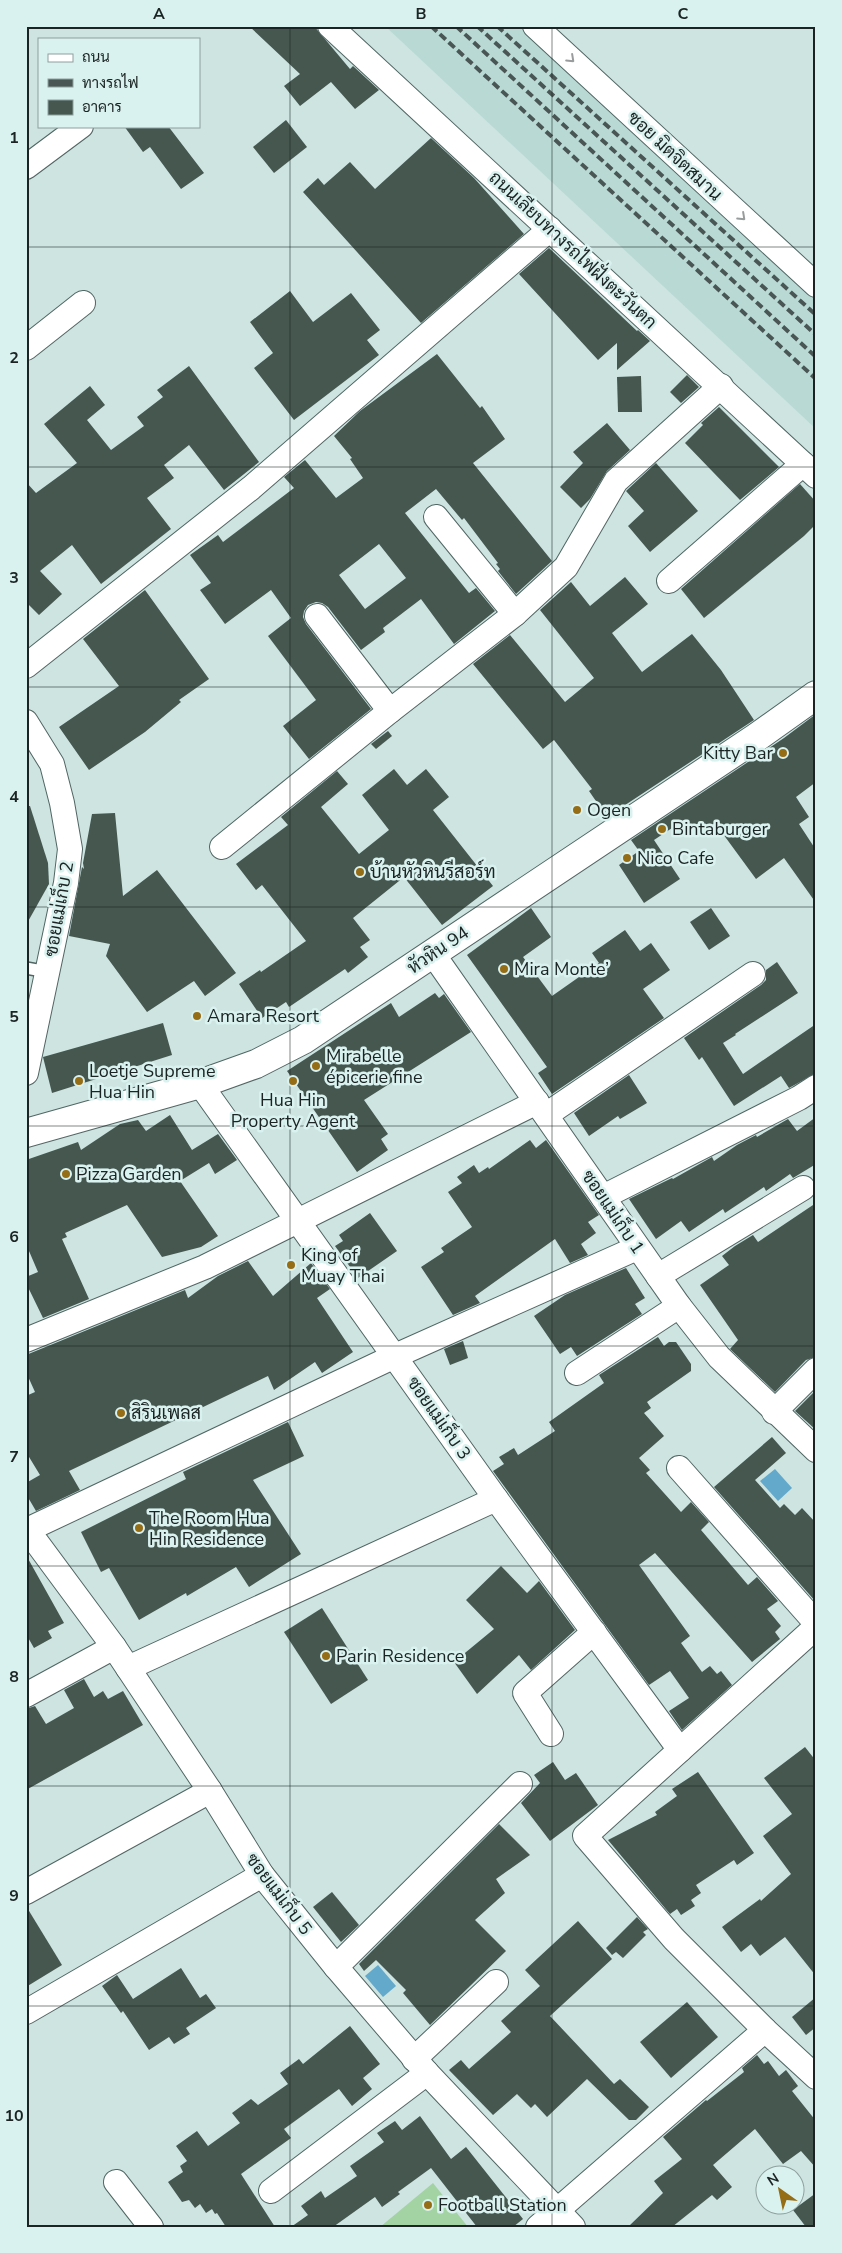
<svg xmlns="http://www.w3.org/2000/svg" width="842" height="2253" viewBox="0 0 842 2253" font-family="'Nunito Sans',Sarabun,sans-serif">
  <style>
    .built { fill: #b9d9d5 }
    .green { fill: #a3d3a3 }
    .water { fill: #63a9cb }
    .building { fill: #45574f; fill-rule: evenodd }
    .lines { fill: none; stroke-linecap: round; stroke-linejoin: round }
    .lane-casing { stroke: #516663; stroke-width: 14 }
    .street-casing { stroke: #516663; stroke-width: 26 }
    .secondary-casing { stroke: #516663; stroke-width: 30 }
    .lane { stroke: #fff; stroke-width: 11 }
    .street { stroke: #fff; stroke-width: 24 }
    .secondary { stroke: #fff; stroke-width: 28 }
    .rail { stroke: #495654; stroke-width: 4; stroke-dasharray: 8 4; stroke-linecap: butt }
    .oneway { stroke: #989c9c }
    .grid { fill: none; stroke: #1b2423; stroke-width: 1; stroke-opacity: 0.55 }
    .poi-dot { fill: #956d17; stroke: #daf2ef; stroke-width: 2 }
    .labels { text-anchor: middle; stroke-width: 5; stroke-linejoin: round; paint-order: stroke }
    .street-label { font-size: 18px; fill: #1b2423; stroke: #daf2ef }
    .poi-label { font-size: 18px; fill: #1b2423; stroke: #daf2ef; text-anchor: start }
    .neatline { fill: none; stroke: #1b2423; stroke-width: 2 }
    .grid-label { font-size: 16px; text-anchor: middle; font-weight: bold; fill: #1b2423 }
  </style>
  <rect width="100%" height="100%" fill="#cde4e1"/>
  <polygon class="built" points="385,26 524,26 816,292 816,429"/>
  <polygon class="green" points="433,2183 468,2227 380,2227"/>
  <g class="water">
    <polygon points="775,1469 792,1488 778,1501 760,1481"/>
    <polygon points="378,1965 396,1986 383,1997 365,1976"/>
  </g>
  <g class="building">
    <polygon points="249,26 314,26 350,69 353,66 379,90 355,109 331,82 300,106 284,86 300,74"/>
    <polygon points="286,120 307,147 274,173 253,147"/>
    <polygon points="124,126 168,126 204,173 181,189 150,147 143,152"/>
    <polygon points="431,138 474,178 524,234 421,323 303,192 318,178 324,185 350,162 375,189"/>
    <polygon points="549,248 637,331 638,330 650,341 617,370 617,343 598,360 519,274"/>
    <polygon points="290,291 313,322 351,293 380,330 367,340 379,355 294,420 254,368 273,353 250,322"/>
    <path d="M437 354 480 408 482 406 505 439 473 463 552 561 516 594 498 571 500 569 496 564 498 563 464 518 462 520 436 489 405 513 469 593 476 588 495 611 454 644 421 599 383 628 385 632 361 650 328 607 322 603 316 602 308 605 304 611 303 617 306 624 371 709 309 759 283 726 316 700 268 636 291 618 271 590 225 624 200 590 211 583 190 555 218 535 223 542 294 488 284 477 305 460 336 498 363 478 350 459 352 458 334 436 360 411ZM379 544 406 578 365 609 339 575Z"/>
    <polygon points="189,366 259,462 224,490 189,445 164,465 174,478 147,498 171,529 101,584 72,545 40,571 62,594 39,615 26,602 26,482 36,493 77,463 44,424 90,386 105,405 87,420 111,450 144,426 137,417 163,397 157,390"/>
    <polygon points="687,375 699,387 681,403 670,392"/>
    <polygon points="641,376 642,412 618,412 617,377"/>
    <polygon points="719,407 779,467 740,500 685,443 703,425 701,423"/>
    <polygon points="607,423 630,450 607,471 590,499 581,508 560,487 583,463 573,452"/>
    <polygon points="656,463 698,511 650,552 628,526 644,511 626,491"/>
    <polygon points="800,484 816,502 816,524 804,536 704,618 681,589"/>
    <polygon points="625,577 648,604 612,633 642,672 692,634 721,670 754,720 607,817 589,791 592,789 554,740 543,749 473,664 510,635 565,702 594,678 540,610 571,582 590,606"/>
    <polygon points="145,590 209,679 179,700 181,702 145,732 89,770 59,727 119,686 83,639"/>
    <polygon points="816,714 816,782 796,797 809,817 799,824 816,850 816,903 784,858 756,879 715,823 695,837 684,820 654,840 680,879 644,903 619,865 639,851 631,840 784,738"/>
    <polygon points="388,731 392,736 376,749 371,744"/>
    <polygon points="394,769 407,785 426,769 449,797 433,810 493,886 442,925 404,877 353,918 370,940 360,947 368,957 348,973 345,969 289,1007 286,1002 262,1018 239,984 260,970 261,972 306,941 262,885 256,890 236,864 288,825 281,817 337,771 348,784 321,807 359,854 389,830 362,795"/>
    <polygon points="26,806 30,806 48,863 49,884 26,925"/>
    <polygon points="115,813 123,896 157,870 236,973 205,996 194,981 147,1012 106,956 110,944 69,936 82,867 84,869 83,863 92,814"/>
    <polygon points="531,908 551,937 523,957 552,996 599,963 592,953 625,930 640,951 651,943 670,970 643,989 664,1018 552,1094 538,1073 547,1067 467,955"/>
    <polygon points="711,908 730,936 709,950 690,922"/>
    <polygon points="777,962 798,993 735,1034 736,1035 723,1043 743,1074 816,1024 816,1073 789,1088 781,1076 734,1106 702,1057 699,1060 684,1038 761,985 766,980 766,970"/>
    <polygon points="435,993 439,998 444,994 471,1032 364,1100 388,1134 381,1139 388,1150 357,1172 287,1071 391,1003 399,1017"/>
    <polygon points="163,1023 172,1055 52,1093 43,1057"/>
    <polygon points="629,1075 647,1103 620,1119 618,1116 589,1136 574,1113"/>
    <polygon points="170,1115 192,1150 218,1134 237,1160 215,1174 209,1163 180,1181 218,1236 201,1247 162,1257 127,1205 65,1233 67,1237 62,1239 89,1299 43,1318 26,1283 26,1277 38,1272 26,1244 26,1160 78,1142 81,1150 120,1124 138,1120 146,1131"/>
    <polygon points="816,1117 816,1164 793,1178 790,1174 766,1191 764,1187 725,1213 723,1209 689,1232 681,1221 656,1239 629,1199 672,1178 673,1179 712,1157 714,1161 737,1145 756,1135 757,1137 788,1119 797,1131"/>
    <polygon points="530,1140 536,1148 546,1140 599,1215 588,1222 596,1233 581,1244 588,1255 570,1263 555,1239 475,1296 480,1303 453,1315 421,1267 444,1252 441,1248 472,1227 448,1192 462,1183 457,1177 474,1165 479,1173 488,1167 489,1169"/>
    <polygon points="816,1203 816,1357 806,1360 775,1392 730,1349 738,1340 700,1285 729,1265 722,1256 735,1246 753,1235 758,1242"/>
    <polygon points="370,1213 397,1251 358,1278 335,1246 343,1241 339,1235"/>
    <polygon points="248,1261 273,1296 311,1263 330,1289 317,1298 353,1352 322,1373 315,1362 274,1390 268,1376 69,1471 80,1490 36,1511 26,1494 26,1483 40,1475 26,1452 26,1396 35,1392 26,1372 26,1355 185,1290 188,1298 218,1276"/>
    <polygon points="626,1268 645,1298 635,1304 642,1314 577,1356 571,1347 560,1354 534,1316 565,1295"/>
    <polygon points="658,1337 664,1346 669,1342 676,1342 691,1364 691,1371 647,1402 651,1408 644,1413 664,1436 639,1458 650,1470 646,1473 681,1512 691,1502 709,1522 701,1530 748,1585 757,1577 778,1601 767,1609 781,1626 775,1632 780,1639 752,1662 655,1553 639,1565 690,1636 681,1643 702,1672 710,1666 717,1674 721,1671 732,1685 682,1730 669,1711 689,1698 670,1671 649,1685 493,1471 504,1464 499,1457 514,1448 518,1455 555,1431 549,1422 604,1383 599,1375"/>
    <polygon points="463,1341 468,1358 450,1365 444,1349"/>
    <polygon points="816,1390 816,1430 795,1411"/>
    <polygon points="288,1422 304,1456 253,1480 301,1554 249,1587 236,1567 187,1596 186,1593 139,1620 109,1568 101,1572 81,1532 186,1479 183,1472"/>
    <polygon points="772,1437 786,1453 755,1480 780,1508 784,1504 795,1515 802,1508 816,1523 816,1602 714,1487"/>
    <polygon points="26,1555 64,1623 48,1631 52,1638 34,1648 26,1634"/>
    <polygon points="501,1566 527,1593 539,1581 575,1630 531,1670 519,1655 477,1694 454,1662 494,1629 466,1600"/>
    <polygon points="322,1608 368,1680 331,1704 284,1632"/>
    <polygon points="84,1679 94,1697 103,1691 108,1699 123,1691 143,1725 26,1790 26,1709 35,1706 46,1724 74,1708 64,1690"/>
    <polygon points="805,1747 816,1761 816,1976 785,1937 760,1956 751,1944 741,1952 722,1927 760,1899 761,1901 791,1874 763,1836 792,1814 764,1778"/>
    <polygon points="553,1762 565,1780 576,1773 598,1805 550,1841 521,1803 540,1783 534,1775"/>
    <polygon points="698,1772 754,1853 737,1865 734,1860 696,1885 701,1893 691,1900 695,1906 681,1915 677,1909 670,1914 608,1840 657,1815 655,1812 677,1796 672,1789"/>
    <polygon points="499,1824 530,1855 496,1879 505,1893 475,1920 506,1951 430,2025 403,1993 406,1990 376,1960 364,1971 359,1964"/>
    <polygon points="332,1892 359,1925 341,1942 313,1907"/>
    <polygon points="26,1906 62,1965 26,1987"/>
    <polygon points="637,1917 648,1929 643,1932 646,1935 623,1958 616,1952 612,1955 606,1948"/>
    <polygon points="578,1921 612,1959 550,2016 614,2084 620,2079 649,2107 636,2120 629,2120 587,2079 547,2117 535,2104 531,2108 517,2094 493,2115 449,2070 461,2060 469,2069 511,2032 501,2021 540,1986 525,1970"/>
    <polygon points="181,1968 200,1998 206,1994 216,2008 186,2028 190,2034 174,2044 169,2037 149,2050 123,2011 121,2013 102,1986 117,1975 133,1999"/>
    <polygon points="816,1997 816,2027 806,2035 792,2017"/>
    <polygon points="687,2002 718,2037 671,2078 640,2042"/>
    <polygon points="350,2026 380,2064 363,2078 372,2089 352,2106 339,2089 284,2129 291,2138 241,2174 275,2227 226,2227 217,2213 215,2214 212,2209 206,2213 200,2204 195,2208 189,2200 182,2202 168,2182 183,2172 180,2166 187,2161 176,2146 197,2131 208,2146 240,2123 232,2113 251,2099 258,2105 288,2084 280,2073 299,2059 303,2064"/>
    <polygon points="757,2055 764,2064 768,2061 779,2076 786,2070 798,2086 792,2091 816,2121 816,2168 801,2151 783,2164 755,2129 713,2165 732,2187 717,2200 712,2195 672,2227 628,2227 663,2193 654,2181 682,2159 663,2137 706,2100 707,2101 744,2072 742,2068"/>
    <polygon points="420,2116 451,2159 466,2147 523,2219 513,2227 477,2227 431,2168 398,2192 400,2194 382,2207 375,2197 333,2227 291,2227 308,2215 301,2206 321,2191 325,2198 357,2176 350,2166 384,2142 377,2133 395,2121 402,2130"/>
    <polygon points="816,2193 816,2227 806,2227 793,2210"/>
  </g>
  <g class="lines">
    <defs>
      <polyline id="lane" points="26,968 48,972"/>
      <g id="street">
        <polyline points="330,26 816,476"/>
        <polyline points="535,26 816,285"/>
        <polyline points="26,167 81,126"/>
        <polyline points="26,348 83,303"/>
        <polyline points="436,517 515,614"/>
        <polyline points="669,581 803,464"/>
        <polyline points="317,616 390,711"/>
        <polyline points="26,666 251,488 550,229"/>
        <polyline points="26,722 52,764 62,803 70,849 66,883 26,1073"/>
        <polyline points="222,847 390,711 515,614 566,567 616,481 721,386"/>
        <polyline points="433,954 679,1306 719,1357 816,1450"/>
        <polyline points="200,1084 496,1499 680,1750"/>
        <polyline points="546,1115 753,974"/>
        <polyline points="603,1197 799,1098 816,1087"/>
        <polyline points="658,1276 803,1188"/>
        <polyline points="26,1340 205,1267 537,1102"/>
        <polyline points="577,1373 679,1306"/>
        <polyline points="774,1412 816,1370"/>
        <polyline points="679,1468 816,1623"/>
        <polyline points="26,1528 114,1647 210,1791 262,1875 336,1967 427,2073 573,2227"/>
        <polyline points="27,1530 395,1356 637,1248"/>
        <polyline points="128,1668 496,1499"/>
        <polyline points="26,1695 114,1647"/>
        <polyline points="551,1734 525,1693 594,1632"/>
        <polyline points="26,1892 210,1791"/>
        <polyline points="336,1967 520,1784"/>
        <polyline points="26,2012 262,1875"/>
        <polyline points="765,2030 816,2077"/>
        <polyline points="414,2059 496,1982"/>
        <polyline points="116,2182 151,2227"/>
        <polyline points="271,2191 427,2073"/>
        <polyline points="538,2227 765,2030 674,1939 585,1836 816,1627"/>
      </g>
      <polyline id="secondary" points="26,1133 200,1084 256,1064 303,1040 757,737 816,695"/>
    </defs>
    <use href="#lane" class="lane-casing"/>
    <use href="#street" class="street-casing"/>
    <use href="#secondary" class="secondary-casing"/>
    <use href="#lane" class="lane"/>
    <use href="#street" class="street"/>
    <use href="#secondary" class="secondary"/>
    <g class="rail">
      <polyline points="431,26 816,379"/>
      <polyline points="456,26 816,357"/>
      <polyline points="477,26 816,335"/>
      <polyline points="497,26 816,315"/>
    </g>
  </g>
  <defs><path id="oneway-chevron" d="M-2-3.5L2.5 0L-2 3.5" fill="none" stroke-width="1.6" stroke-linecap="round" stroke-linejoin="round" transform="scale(1.25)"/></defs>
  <g class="oneway">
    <use href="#oneway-chevron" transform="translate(571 59) rotate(43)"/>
    <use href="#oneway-chevron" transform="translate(742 217) rotate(43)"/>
  </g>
  <path class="grid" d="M290 26V2227M552 26V2227M26 247H816M26 467H816M26 687H816M26 907H816M26 1126H816M26 1346H816M26 1566H816M26 1786H816M26 2006H816"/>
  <g class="poi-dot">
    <circle cx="783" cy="753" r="5"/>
    <circle cx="577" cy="810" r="5"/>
    <circle cx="662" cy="829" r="5"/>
    <circle cx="627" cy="858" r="5"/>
    <circle cx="360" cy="872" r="5"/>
    <circle cx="504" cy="969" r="5"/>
    <circle cx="197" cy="1016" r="5"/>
    <circle cx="316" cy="1066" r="5"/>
    <circle cx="79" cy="1081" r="5"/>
    <circle cx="293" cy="1081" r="5"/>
    <circle cx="66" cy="1174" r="5"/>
    <circle cx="291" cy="1265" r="5"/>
    <circle cx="121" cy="1413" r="5"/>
    <circle cx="139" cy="1528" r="5"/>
    <circle cx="326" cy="1656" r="5"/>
    <circle cx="428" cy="2205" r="5"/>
  </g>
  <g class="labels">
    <g class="street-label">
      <text transform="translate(675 156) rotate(43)" y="6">ซอย มิตจิตสมาน</text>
      <text transform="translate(573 250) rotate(43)" y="6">ถนนเลียบทางรถไฟฝั่งตะวันตก</text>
      <text transform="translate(59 909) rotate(-80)" y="6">ซอยแม่เก็บ 2</text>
      <text transform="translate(438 950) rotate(-34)" y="6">หัวหิน 94</text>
      <text transform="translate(613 1212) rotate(56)" y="6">ซอยแม่เก็บ 1</text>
      <text transform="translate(439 1418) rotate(55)" y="6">ซอยแม่เก็บ 3</text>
      <text transform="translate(279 1894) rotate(53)" y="6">ซอยแม่เก็บ 5</text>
    </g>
    <g class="poi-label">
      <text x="773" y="759" text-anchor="end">Kitty Bar</text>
      <text x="587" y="816">Ogen</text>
      <text x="672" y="835">Bintaburger</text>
      <text x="637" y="864">Nico Cafe</text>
      <text x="370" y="878">บ้านหัวหินรีสอร์ท</text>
      <text x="514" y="975">Mira Monte’</text>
      <text x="207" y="1022">Amara Resort</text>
      <text x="326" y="1062">Mirabelle<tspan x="326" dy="21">épicerie fine</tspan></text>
      <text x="89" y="1077">Loetje Supreme<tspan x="89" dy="21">Hua Hin</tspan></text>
      <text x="293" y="1106" text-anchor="middle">Hua Hin<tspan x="293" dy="21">Property Agent</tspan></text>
      <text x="76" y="1180">Pizza Garden</text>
      <text x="301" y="1261">King of<tspan x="301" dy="21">Muay Thai</tspan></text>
      <text x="131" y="1419">สิรินเพลส</text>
      <text x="149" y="1524">The Room Hua<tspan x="149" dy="21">Hin Residence</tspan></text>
      <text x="336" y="1662">Parin Residence</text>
      <text x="438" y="2211">Football Station</text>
    </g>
  </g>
  <rect width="842" height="2253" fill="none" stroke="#daf2ef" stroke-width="55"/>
  <rect x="38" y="38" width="162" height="90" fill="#daf2ef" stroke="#8ea09d"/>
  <rect x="48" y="54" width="25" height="8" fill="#ffffff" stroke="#8ea09d"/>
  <text x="82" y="62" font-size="15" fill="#1b2423">ถนน</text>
  <rect x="48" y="79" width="25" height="8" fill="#495654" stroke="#8ea09d"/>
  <text x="82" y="88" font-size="15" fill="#1b2423">ทางรถไฟ</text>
  <rect x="48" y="100" width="25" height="15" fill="#45574f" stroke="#8ea09d"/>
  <text x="82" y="112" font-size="15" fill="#1b2423">อาคาร</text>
  <g transform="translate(780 2190) rotate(327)"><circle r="24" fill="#daf2ef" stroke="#8ea09d"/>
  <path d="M0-4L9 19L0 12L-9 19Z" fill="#956d17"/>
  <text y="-8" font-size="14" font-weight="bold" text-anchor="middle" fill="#1b2423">N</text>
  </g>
  <rect x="28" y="28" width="786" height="2198" class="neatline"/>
  <g class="grid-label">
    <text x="159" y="19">A</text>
    <text x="421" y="19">B</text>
    <text x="683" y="19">C</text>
    <text x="14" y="143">1</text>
    <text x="14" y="363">2</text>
    <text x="14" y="583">3</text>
    <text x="14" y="802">4</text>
    <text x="14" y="1022">5</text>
    <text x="14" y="1242">6</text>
    <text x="14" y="1462">7</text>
    <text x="14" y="1682">8</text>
    <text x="14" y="1901">9</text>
    <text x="14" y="2121">10</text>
  </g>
</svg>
